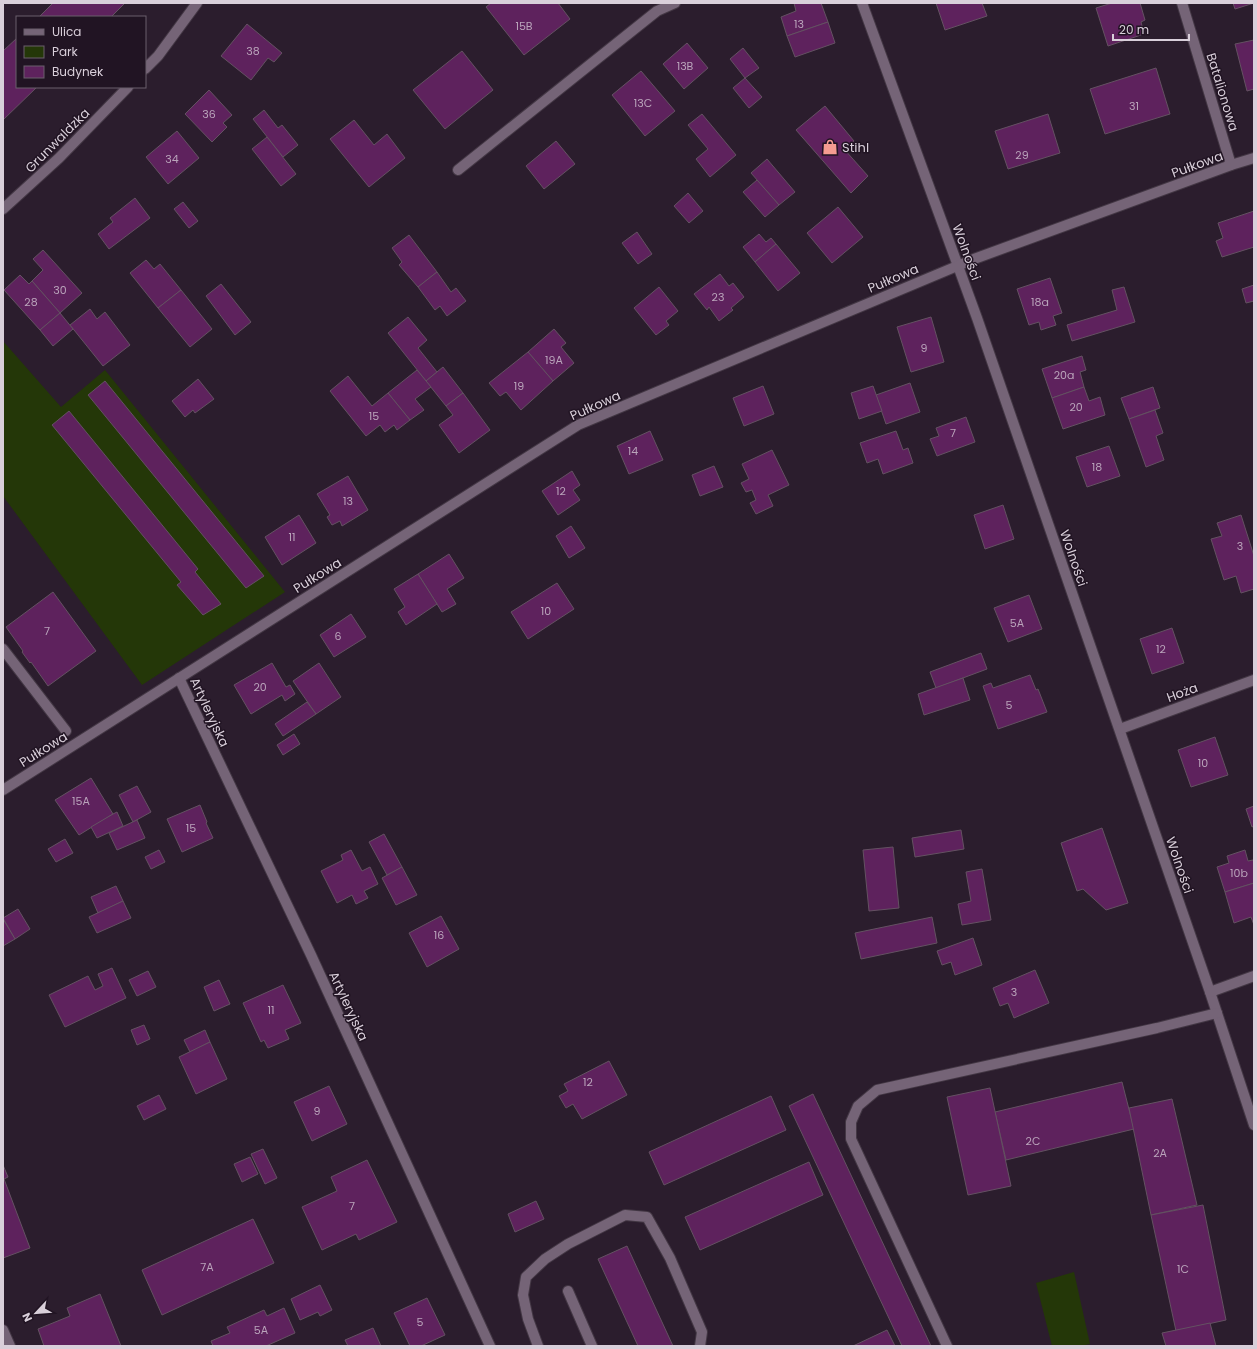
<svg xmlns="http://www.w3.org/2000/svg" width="1257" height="1349" viewBox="0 0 1257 1349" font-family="Poppins,sans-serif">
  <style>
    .green { fill: #243708 }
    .building { fill: #5e225d; stroke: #645162 }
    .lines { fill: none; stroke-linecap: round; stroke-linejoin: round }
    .minor-casing { stroke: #433744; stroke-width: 12 }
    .minor { stroke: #756477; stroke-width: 10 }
    .labels { text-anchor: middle; stroke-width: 3; stroke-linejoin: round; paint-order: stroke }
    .number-label { font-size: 11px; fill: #baa4bb }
    .street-label { font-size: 13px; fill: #d9cfda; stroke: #211423 }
    .poi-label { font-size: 13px; fill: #d9cfda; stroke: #211423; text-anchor: start }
  </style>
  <rect width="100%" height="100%" fill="#2b1d2d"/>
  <g class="green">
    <polygon points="3,341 61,407 105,370 285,592 142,685 3,496"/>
    <polygon points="1074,1272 1090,1344 1081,1346 1052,1346 1036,1283"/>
  </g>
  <g class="building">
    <polygon points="53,3 125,3 111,17 39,17"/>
    <polygon points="491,3 558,3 570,19 524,55 486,7"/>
    <polygon points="794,3 821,3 828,22 787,36 781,17 796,11"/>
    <polygon points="936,3 982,3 987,16 945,30"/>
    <polygon points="1112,3 1140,3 1145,20 1141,22 1144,34 1108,46 1096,8"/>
    <polygon points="1233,3 1254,3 1235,9"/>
    <polygon points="828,22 835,43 795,57 787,36"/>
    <polygon points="247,24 282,53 274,62 268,58 251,80 221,56"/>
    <polygon points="17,38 17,87 37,87 3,120 3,51"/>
    <polygon points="1254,40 1254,89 1247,91 1235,44"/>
    <polygon points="687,43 708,68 684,89 663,64"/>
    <polygon points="743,48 759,68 745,78 730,59"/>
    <polygon points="462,51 493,90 445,129 413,90"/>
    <polygon points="1156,68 1170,114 1105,134 1090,89"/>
    <polygon points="641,71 675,111 645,136 612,95"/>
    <polygon points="745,78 762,97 749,108 733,88"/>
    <polygon points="209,90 232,115 223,123 227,127 212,142 185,114"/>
    <polygon points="825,106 854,141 844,149 868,176 851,193 796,130"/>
    <polygon points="264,110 278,128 282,125 298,145 283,157 253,119"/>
    <polygon points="702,114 736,155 710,177 696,159 708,149 688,125"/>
    <polygon points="1048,114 1060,153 1008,169 995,131"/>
    <polygon points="354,120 374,145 387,134 405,158 369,187 330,139"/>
    <polygon points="177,131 199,158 168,184 146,157"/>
    <polygon points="267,137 296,174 281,186 252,149"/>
    <polygon points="556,141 575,164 544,189 526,166"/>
    <polygon points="767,159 795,192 779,205 751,173"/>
    <polygon points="757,180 779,205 765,217 743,192"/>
    <polygon points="688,193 703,211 689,223 674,206"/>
    <polygon points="135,198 150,218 109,249 98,234 113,222 110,218"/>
    <polygon points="183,202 198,221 189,228 174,209"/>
    <polygon points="838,207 863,237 832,263 807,233"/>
    <polygon points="1254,211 1254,247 1222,257 1216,241 1223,238 1218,223"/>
    <polygon points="637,232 652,254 638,264 622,243"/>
    <polygon points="759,234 766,242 771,238 776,244 755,262 743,247"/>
    <polygon points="409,235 437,272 418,287 399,265 402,262 392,248"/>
    <polygon points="776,244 800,273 778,291 755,262"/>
    <polygon points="43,250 82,293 60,313 32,281 43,270 33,259"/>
    <polygon points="146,260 154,269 160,264 181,290 158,308 130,273"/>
    <polygon points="437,272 451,292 456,288 466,301 447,316 440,306 435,310 418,287"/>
    <polygon points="720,274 729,286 733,283 744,297 731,308 733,310 719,321 709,307 707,310 694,294"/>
    <polygon points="20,275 29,284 32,281 60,313 40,330 4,290"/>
    <polygon points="1050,278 1062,313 1053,316 1056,325 1041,330 1039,322 1029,325 1017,289"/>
    <polygon points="221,284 251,322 235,335 206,296"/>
    <polygon points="1254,285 1254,301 1246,303 1242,289"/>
    <polygon points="659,287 678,311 666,321 669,325 656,335 634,308"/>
    <polygon points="1124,287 1135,322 1072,341 1067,325 1117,310 1112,290"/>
    <polygon points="181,290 212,329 190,347 158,308"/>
    <polygon points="90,309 97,319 105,312 130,345 103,366 70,325"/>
    <polygon points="60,313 73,329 53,346 40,330"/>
    <polygon points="408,317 427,340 418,348 437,372 426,381 388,333"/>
    <polygon points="931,317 944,362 911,372 897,327"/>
    <polygon points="554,329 566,343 561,347 574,363 553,381 528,352"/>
    <polygon points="528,352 553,381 521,410 506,392 500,396 489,383"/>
    <polygon points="1082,356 1086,370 1080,372 1084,387 1052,398 1042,369"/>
    <polygon points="443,367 463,393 446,406 426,381"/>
    <polygon points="417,370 431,387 415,399 424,410 410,420 388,393"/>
    <polygon points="348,376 372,406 388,393 410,420 397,430 394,425 385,432 380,425 366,436 330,391"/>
    <polygon points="198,379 214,399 195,413 193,410 185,417 172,401"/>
    <polygon points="105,381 264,576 246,588 88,395"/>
    <polygon points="910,383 920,412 886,424 876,395"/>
    <polygon points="763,386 774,414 744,426 733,398"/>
    <polygon points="873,386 882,411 859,419 851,393"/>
    <polygon points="1084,387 1089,401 1100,397 1105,415 1063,429 1052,398"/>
    <polygon points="1153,387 1160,408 1129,419 1121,398"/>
    <polygon points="463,393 490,430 459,453 439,425 453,415 446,406"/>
    <polygon points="1155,410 1163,433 1156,436 1164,460 1146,467 1129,419"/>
    <polygon points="69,411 198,569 195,572 221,604 203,615 177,585 181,582 52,425"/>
    <polygon points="966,417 975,442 937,456 930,439 939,436 936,428"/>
    <polygon points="650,431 663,460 629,474 617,446"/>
    <polygon points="896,431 903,450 908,448 913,463 883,474 878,459 867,463 860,443"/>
    <polygon points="1109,446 1120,476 1087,487 1076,457"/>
    <polygon points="772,450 789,485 768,495 773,506 756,514 750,503 756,500 752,490 746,492 741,483 749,479 742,464"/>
    <polygon points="714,466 723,487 700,496 692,475"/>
    <polygon points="572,471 580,485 573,490 580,500 558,515 542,491"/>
    <polygon points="348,476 368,510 342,526 340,521 332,525 327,517 330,515 317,494"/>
    <polygon points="1003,505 1014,539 985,549 974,515"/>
    <polygon points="299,515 316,543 282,565 265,537"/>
    <polygon points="1241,515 1254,556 1254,589 1241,593 1236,576 1224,580 1211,539 1222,536 1217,523"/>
    <polygon points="571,526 585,548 569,558 556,536"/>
    <polygon points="449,554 464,578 447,589 456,604 442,612 418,574"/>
    <polygon points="418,574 437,604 406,625 398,612 405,607 394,589"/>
    <polygon points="557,583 574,609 528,639 511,612"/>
    <polygon points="53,592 96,651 48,686 31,662 30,663 22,652 23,651 6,627"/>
    <polygon points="1029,595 1042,629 1008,642 994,608"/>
    <polygon points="351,614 366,637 334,657 320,635"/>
    <polygon points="1172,628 1184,663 1152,674 1140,639"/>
    <polygon points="981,653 987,669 936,688 930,672"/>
    <polygon points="272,663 286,687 290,685 295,694 285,701 282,695 251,714 234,685"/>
    <polygon points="319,663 341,697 316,714 293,681"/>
    <polygon points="1030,675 1036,690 1038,689 1047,712 998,729 983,686 991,683 993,688"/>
    <polygon points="963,678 970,700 924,715 918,694"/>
    <polygon points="307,702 316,714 283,736 275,724"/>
    <polygon points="294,734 300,744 283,755 277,745"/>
    <polygon points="1215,737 1228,775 1191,787 1178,750"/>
    <polygon points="91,778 113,814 79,835 55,800"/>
    <polygon points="137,786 151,812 133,822 119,795"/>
    <polygon points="200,805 207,822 206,823 213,838 182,852 167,819"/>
    <polygon points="1254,806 1254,826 1252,827 1246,809"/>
    <polygon points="117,812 123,826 97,838 91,827 113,814"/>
    <polygon points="137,820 145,838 117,850 109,833"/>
    <polygon points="1102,828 1128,903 1106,910 1083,889 1077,891 1061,843"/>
    <polygon points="961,830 964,849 915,857 912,838"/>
    <polygon points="384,834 402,867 387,875 369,842"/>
    <polygon points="65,839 73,853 56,862 48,849"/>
    <polygon points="893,847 899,908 869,911 863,850"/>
    <polygon points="159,850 165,862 151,869 145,857"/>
    <polygon points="351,850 362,871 370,867 378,884 364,891 368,898 356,904 352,895 337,903 321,871 343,860 341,855"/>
    <polygon points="1245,850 1248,861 1253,860 1254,862 1254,883 1225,892 1217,867 1229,863 1227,856"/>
    <polygon points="402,867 417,895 396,905 382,878"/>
    <polygon points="982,869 991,920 962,925 958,904 971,901 966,872"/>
    <polygon points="1254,883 1254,925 1251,917 1234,923 1225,892"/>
    <polygon points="116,886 123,901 98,913 91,897"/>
    <polygon points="123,901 131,918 97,933 89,917"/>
    <polygon points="18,909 30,929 15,939 3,918"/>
    <polygon points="441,916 459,949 427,967 409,933"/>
    <polygon points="932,917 937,943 861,959 855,933"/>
    <polygon points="3,919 15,939 3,946"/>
    <polygon points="973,938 982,965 955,975 951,962 942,965 937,951"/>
    <polygon points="112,968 126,998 65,1027 49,995 88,976 95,990 103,986 98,974"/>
    <polygon points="1035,970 1049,1003 1014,1018 1008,1003 1000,1006 993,988"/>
    <polygon points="148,971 156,987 137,996 129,980"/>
    <polygon points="219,980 230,1004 214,1011 204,987"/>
    <polygon points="283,985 301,1023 285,1030 289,1039 268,1048 264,1040 261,1042 243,1003"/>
    <polygon points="144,1025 150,1039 137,1045 131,1030"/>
    <polygon points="205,1030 210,1042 190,1052 184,1040"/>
    <polygon points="210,1042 227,1079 196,1094 179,1057"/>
    <polygon points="609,1061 627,1095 582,1119 573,1104 566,1108 559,1096 568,1091 564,1084"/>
    <polygon points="1122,1082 1134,1129 1006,1160 995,1112"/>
    <polygon points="329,1086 347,1124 312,1141 294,1102"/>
    <polygon points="990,1088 1011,1186 968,1195 947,1097"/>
    <polygon points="813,1094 931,1346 902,1346 789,1106"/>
    <polygon points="159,1095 166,1109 144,1120 137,1106"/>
    <polygon points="771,1096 786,1130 664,1185 649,1152"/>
    <polygon points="1172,1099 1197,1205 1151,1215 1129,1108"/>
    <polygon points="263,1149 277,1178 265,1184 251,1154"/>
    <polygon points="250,1157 258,1174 242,1182 234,1164"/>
    <polygon points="367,1160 397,1222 359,1240 356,1234 322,1250 302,1207 337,1191 331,1177"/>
    <polygon points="809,1162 823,1195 700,1250 685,1217"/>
    <polygon points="3,1165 8,1177 4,1179 30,1248 3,1258"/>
    <polygon points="536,1201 544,1219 515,1232 508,1214"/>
    <polygon points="1203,1205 1226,1320 1176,1331 1151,1215"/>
    <polygon points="253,1219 274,1263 162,1315 142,1270"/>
    <polygon points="627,1246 673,1346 638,1346 598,1259"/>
    <polygon points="320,1285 332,1310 320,1316 318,1312 300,1320 291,1299"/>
    <polygon points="100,1294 121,1346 44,1346 38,1329 70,1316 67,1308"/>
    <polygon points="427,1298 445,1335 421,1346 410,1346 394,1313"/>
    <polygon points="284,1308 295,1333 266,1346 213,1346 211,1341 230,1333 227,1327 264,1310 267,1316"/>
    <polygon points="1210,1323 1216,1346 1166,1346 1162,1333"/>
    <polygon points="373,1328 381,1346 348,1346 345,1340"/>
    <polygon points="887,1330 895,1346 853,1346"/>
  </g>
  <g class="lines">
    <defs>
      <g id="minor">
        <polyline points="862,3 977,318 1210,992 1254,1125"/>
        <polyline points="1182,3 1231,165"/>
        <polyline points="145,69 158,56 197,3"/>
        <polyline points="458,170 657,11 675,3"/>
        <polyline points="3,209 59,158 128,87"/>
        <polyline points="3,649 66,731"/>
        <polyline points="179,678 311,955 490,1346"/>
        <polyline points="1120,729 1254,680"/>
        <polyline points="3,790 578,425 974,259 1231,165 1254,158"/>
        <polyline points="1210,992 1254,976"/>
        <polyline points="568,1291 592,1346"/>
        <polyline points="3,1330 10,1346"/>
        <polyline points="538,1346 528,1319 523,1295 526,1277 545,1259 568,1244 625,1215 647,1217 670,1258 702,1332 700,1346"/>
        <polyline points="947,1346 851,1139 851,1122 858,1106 877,1090 1157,1028 1217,1013"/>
      </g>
    </defs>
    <use href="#minor" class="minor-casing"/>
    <use href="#minor" class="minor"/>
  </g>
  <defs>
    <symbol id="shop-bare" viewBox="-9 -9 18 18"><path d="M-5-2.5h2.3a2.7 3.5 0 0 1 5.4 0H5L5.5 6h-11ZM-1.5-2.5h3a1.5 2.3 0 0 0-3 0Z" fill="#f59c91" stroke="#211423" stroke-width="2.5" paint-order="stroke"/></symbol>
  </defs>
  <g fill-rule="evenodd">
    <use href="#shop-bare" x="819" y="136" width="22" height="22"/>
  </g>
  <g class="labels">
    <g class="number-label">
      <text x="799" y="28">13</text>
      <text x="524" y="30">15B</text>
      <text x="253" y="55">38</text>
      <text x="685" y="70">13B</text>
      <text x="643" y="107">13C</text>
      <text x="1134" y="110">31</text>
      <text x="209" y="118">36</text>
      <text x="1022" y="159">29</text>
      <text x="172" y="163">34</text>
      <text x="60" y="294">30</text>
      <text x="718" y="301">23</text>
      <text x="31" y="306">28</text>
      <text x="1040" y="306">18a</text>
      <text x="924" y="352">9</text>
      <text x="554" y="364">19A</text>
      <text x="1064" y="379">20a</text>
      <text x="519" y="390">19</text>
      <text x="1076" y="411">20</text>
      <text x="374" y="420">15</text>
      <text x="953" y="437">7</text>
      <text x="633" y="455">14</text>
      <text x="1097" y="471">18</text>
      <text x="561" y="495">12</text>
      <text x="348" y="505">13</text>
      <text x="292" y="541">11</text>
      <text x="1240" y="550">3</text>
      <text x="546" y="615">10</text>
      <text x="1017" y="627">5A</text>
      <text x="47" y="635">7</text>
      <text x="338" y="640">6</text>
      <text x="1161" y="653">12</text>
      <text x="260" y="691">20</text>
      <text x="1009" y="709">5</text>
      <text x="1203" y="767">10</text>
      <text x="81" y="805">15A</text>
      <text x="191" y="832">15</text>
      <text x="1239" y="877">10b</text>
      <text x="439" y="939">16</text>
      <text x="1014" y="996">3</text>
      <text x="271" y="1014">11</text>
      <text x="588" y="1086">12</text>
      <text x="317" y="1115">9</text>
      <text x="1033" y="1145">2C</text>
      <text x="1160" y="1157">2A</text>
      <text x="352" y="1210">7</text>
      <text x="207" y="1271">7A</text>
      <text x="1183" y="1273">1C</text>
      <text x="420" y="1326">5</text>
      <text x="261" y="1334">5A</text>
    </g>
    <g class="street-label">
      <text transform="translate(1223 92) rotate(73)" y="5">Batalionowa</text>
      <text transform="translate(57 140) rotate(-45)" y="5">Grunwaldzka</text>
      <text transform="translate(1197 164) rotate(-20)" y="5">Pułkowa</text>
      <text transform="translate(967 252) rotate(70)" y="5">Wolności</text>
      <text transform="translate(893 278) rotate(-23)" y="5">Pułkowa</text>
      <text transform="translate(595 405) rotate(-24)" y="5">Pułkowa</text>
      <text transform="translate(1074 558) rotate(71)" y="5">Wolności</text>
      <text transform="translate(317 575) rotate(-32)" y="5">Pułkowa</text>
      <text transform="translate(1182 692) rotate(-20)" y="5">Hoża</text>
      <text transform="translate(210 712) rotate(65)" y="5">Artyleryjska</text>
      <text transform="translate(43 749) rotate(-32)" y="5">Pułkowa</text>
      <text transform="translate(1180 865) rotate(71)" y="5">Wolności</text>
      <text transform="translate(349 1006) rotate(65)" y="5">Artyleryjska</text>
    </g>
    <g class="poi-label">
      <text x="842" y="152">Stihl</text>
    </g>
  </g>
  <rect width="1257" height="1349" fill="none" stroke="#d9cfda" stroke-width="8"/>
  <rect x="16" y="16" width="130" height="72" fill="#211423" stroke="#6b5f6c"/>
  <rect x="24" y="29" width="20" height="6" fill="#756477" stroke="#6b5f6c"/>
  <text x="52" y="36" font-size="12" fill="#d9cfda">Ulica</text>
  <rect x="24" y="46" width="20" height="12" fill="#243708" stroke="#6b5f6c"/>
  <text x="52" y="56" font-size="12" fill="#d9cfda">Park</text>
  <rect x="24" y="66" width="20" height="12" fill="#5e225d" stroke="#6b5f6c"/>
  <text x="52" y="76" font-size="12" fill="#d9cfda">Budynek</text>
  <g transform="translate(36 1313) rotate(244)" stroke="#211423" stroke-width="3" paint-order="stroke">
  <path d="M0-3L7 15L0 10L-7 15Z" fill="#d9cfda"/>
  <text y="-6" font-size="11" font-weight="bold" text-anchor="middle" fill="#d9cfda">N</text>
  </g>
  <path d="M1113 34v6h76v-6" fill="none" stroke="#d9cfda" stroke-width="2"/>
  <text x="1119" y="34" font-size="12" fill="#d9cfda" stroke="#211423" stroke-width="3" paint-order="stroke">20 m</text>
</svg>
